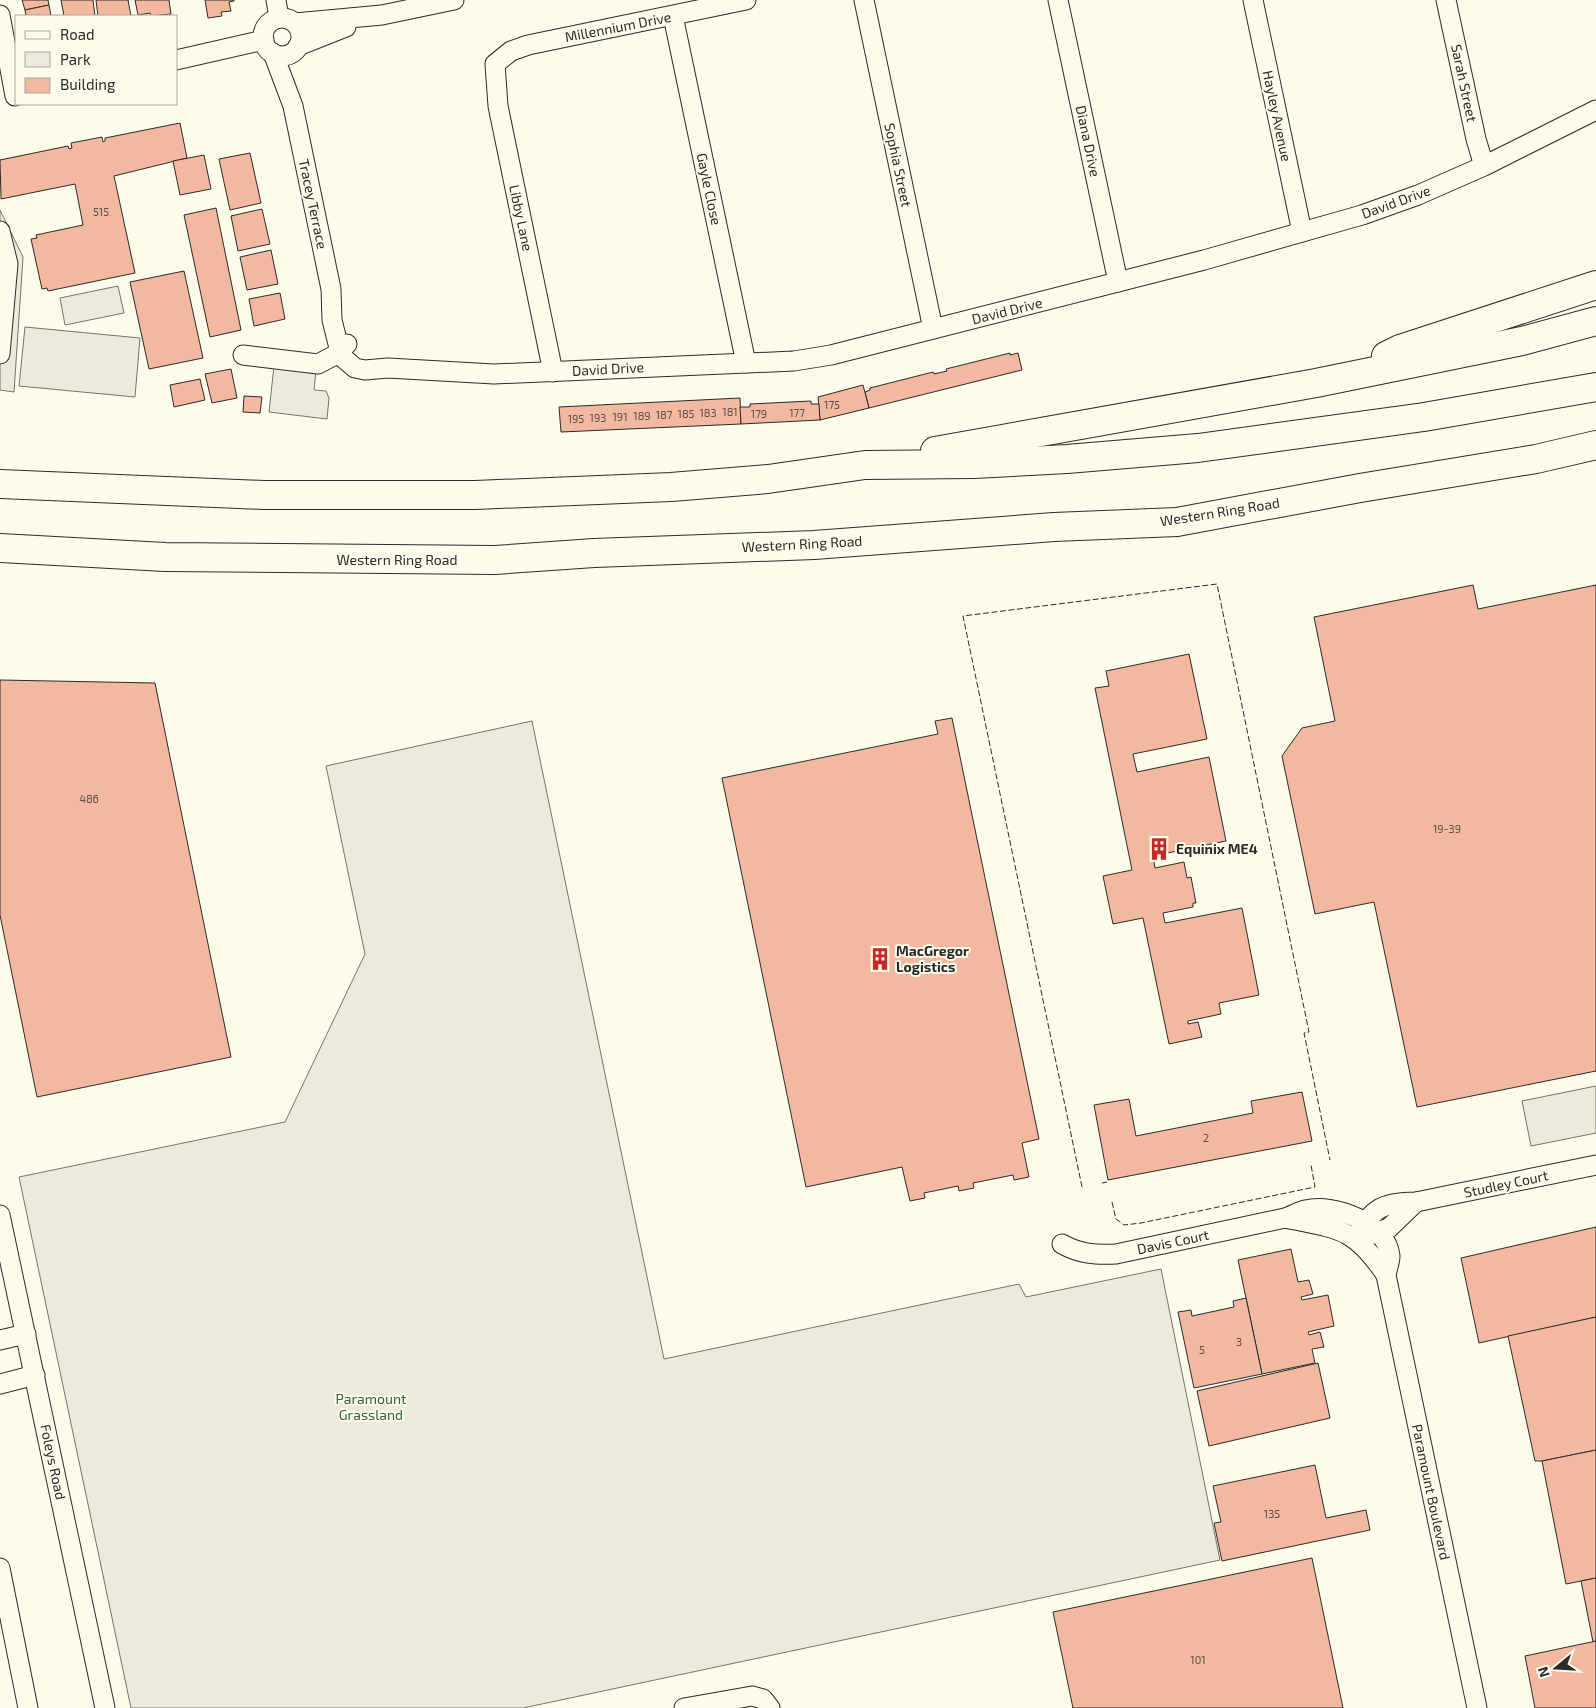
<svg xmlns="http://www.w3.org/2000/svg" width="1596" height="1708" viewBox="0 0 1596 1708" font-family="'Exo 2',sans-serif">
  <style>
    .green { fill: #ecebdb; stroke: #74746e }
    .parking { fill: #eceadb; stroke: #74746e }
    .building { fill: #f2b8a0; stroke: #2b2b2b }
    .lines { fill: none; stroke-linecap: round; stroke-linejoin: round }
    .minor-casing { stroke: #2b2b2b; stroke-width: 21 }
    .highway-casing { stroke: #2b2b2b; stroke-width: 30 }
    .minor { stroke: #fdfbea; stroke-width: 19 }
    .highway { stroke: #fdfbea; stroke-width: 28 }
    .fence { stroke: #2b2b2b; stroke-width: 1; stroke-dasharray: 6 2.5; stroke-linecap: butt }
    .labels { text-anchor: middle; stroke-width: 4; stroke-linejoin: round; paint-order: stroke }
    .number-label { font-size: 11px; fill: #5d4e48 }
    .street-label { font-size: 14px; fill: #2b2b2b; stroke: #fdfbea }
    .poi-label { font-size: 14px; font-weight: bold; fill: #2b2b2b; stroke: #fdfbea; text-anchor: start }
    .park-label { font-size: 14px; fill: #34623c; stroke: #fdfbea }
  </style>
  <rect width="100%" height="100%" fill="#fdfbea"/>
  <g class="green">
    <polygon points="118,286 124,313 65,325 60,298"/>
    <polygon points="25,327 140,338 135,397 19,386"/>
    <polygon points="532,721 664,1359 1019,1284 1026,1297 1161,1269 1220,1560 523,1708 131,1708 19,1177 285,1122 365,954 326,766"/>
  </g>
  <g class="parking">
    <polygon points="0,210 23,257 14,392 0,390"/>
    <polygon points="274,366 316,371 314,390 326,391 329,398 327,419 269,412"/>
    <polygon points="1596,1086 1596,1133 1531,1146 1522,1101"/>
  </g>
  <g class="building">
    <polygon points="22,0 48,0 49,5 25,10"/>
    <polygon points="61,0 93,0 95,16 64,16"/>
    <polygon points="96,0 128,0 131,16 98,16"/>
    <polygon points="135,0 169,0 171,14 151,16 150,13 138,15"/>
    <polygon points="205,0 234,0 234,1 229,2 231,11 221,12 222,16 208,18"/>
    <polygon points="49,5 51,16 26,16 25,10"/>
    <polygon points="180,123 187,158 114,176 135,273 48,291 47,288 42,289 31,239 37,238 36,235 83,225 75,184 1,199 0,160 68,146 69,149 72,148 71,143 102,137 103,142 105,141 105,138"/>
    <polygon points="250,153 261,203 230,210 219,159"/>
    <polygon points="204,155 211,189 180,195 173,161"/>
    <polygon points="216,208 241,330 210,337 184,215"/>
    <polygon points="262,209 270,244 238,251 231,216"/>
    <polygon points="271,250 278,284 247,290 240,257"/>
    <polygon points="184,271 203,358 149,369 130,282"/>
    <polygon points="280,293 285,319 254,326 249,299"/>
    <polygon points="1010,353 1010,355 1018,353 1022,370 869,408 865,392 870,390 870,388 933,372 934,374 947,371 946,369"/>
    <polygon points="231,369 237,398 212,403 205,374"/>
    <polygon points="200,379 205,400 174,407 170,385"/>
    <polygon points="863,385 869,408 820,420 818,397"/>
    <polygon points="244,396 262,397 260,413 243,412"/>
    <polygon points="740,398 741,424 561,432 559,407"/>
    <polygon points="811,401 811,404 819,404 820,420 741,424 740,407 750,407 750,404"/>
    <polygon points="1473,585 1478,609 1596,585 1596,1071 1417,1107 1374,902 1315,914 1282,756 1302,728 1335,721 1314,617"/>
    <polygon points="1189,654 1207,739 1133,754 1137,772 1209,757 1226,841 1153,856 1155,868 1184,862 1187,878 1191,877 1196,903 1193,903 1193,907 1163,913 1165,923 1242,908 1259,995 1219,1003 1221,1014 1188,1021 1188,1024 1198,1022 1202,1037 1169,1044 1143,918 1113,924 1103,876 1132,870 1095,688 1109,686 1106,671"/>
    <polygon points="0,680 155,683 231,1057 37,1097 0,915"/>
    <polygon points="952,718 1039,1139 1022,1143 1029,1177 1014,1180 1013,1175 973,1183 974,1188 959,1191 958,1186 924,1193 925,1198 910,1201 902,1167 806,1187 722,778 938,734 935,721"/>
    <polygon points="1302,1092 1312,1141 1108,1180 1094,1105 1129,1099 1136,1136 1253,1113 1251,1101"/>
    <polygon points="1596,1227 1596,1317 1479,1343 1461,1258"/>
    <polygon points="1291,1249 1298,1282 1309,1280 1313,1294 1301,1297 1302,1300 1328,1295 1334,1326 1308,1332 1309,1335 1320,1332 1324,1347 1312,1349 1315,1363 1262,1374 1238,1260"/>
    <polygon points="1246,1298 1262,1374 1194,1388 1178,1312 1191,1310 1192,1316 1234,1307 1233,1301"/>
    <polygon points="1596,1317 1596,1450 1542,1461 1535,1461 1508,1336"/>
    <polygon points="1318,1363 1330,1418 1209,1446 1197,1391"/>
    <polygon points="1596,1450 1596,1578 1566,1584 1542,1461"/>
    <polygon points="1315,1465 1326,1518 1366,1510 1370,1530 1222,1561 1214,1523 1221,1522 1213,1486"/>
    <polygon points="1312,1558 1343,1708 1073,1708 1053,1612"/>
    <polygon points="1596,1578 1596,1641 1593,1642 1581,1581"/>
    <polygon points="1596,1641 1596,1708 1535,1708 1525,1656"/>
  </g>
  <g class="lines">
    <defs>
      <g id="minor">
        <polyline points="276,0 279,18"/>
        <polyline points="864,0 933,329"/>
        <polyline points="1058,0 1118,282"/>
        <polyline points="1253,0 1302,232"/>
        <polyline points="1446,0 1476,139 1484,166"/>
        <polyline points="0,15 15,96"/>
        <polyline points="673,16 746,363"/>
        <circle cx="282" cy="37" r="19"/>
        <polyline points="295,23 382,15 454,0"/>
        <polyline points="298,46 346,27"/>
        <polyline points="273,53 293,106 331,289 332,320 341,356 355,368 365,370 388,368 494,374 794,361 831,355 1204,260 1362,215 1418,195 1484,166 1596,110"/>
        <polyline points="176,60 264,40"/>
        <polyline points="0,231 8,264 0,354"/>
        <polyline points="243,355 318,364 337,354 347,344"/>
        <polyline points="553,372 498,106 495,64 511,51 528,45 746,0"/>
        <polyline points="0,1215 105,1708"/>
        <path d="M1285 1218C1338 1229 1354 1227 1386 1275"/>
        <polyline points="1367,1236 1389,1228 1416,1202"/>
        <path d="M1356 1239C1371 1208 1383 1202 1416 1202L1596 1165"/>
        <path d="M1062 1244C1080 1254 1095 1255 1116 1254L1285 1218C1292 1216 1299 1211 1306 1210 1334 1203 1387 1223 1390 1256 1390 1262 1387 1269 1386 1275L1477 1708"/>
        <polyline points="0,1340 26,1334"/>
        <polyline points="0,1384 35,1375"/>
        <polyline points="0,1568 28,1708"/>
        <polyline points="684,1708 752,1696 763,1699 770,1708"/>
      </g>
      <g id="highway">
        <polyline points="1386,356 1400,349 1596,285"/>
        <polyline points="935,451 1316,383 1522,341 1596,321"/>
        <polyline points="0,484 264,495 475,495 671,487 768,479 865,465 974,464 1067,459 1198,448 1424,417 1596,387"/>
        <polyline points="0,548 165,557 495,560 594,553 814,545 1054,527 1177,522 1360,488 1536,459 1596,445"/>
      </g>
    </defs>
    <use href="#minor" class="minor-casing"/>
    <use href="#highway" class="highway-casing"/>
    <use href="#minor" class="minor"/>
    <use href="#highway" class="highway"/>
    <g class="fence">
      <polyline points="1102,1183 1107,1182"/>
      <polyline points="1082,1187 963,616 1217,584 1309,1032 1304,1033 1330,1160"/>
      <polyline points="1112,1202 1116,1219 1124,1225 1141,1223 1315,1187 1311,1165"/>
    </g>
  </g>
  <defs>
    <symbol id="building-bare" viewBox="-9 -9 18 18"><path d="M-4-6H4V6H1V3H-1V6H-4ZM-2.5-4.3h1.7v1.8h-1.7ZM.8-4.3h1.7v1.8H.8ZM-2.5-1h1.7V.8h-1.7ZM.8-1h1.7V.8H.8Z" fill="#c62828" stroke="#fdfbea" stroke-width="2.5" paint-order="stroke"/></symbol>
  </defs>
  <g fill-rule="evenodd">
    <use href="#building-bare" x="1143" y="833" width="32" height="32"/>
    <use href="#building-bare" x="864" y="943" width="32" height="32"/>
  </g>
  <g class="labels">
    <g class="number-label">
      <text x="101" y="216">515</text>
      <text x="832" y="409">175</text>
      <text x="730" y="416">181</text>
      <text x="708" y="417">183</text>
      <text x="797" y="417">177</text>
      <text x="686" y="418">185</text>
      <text x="759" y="418">179</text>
      <text x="664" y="419">187</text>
      <text x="642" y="420">189</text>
      <text x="620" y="421">191</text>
      <text x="598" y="422">193</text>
      <text x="576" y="423">195</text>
      <text x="89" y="803">486</text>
      <text x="1447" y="833">19-39</text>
      <text x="1206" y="1142">2</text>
      <text x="1239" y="1346">3</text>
      <text x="1202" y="1354">5</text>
      <text x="1272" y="1518">135</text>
      <text x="1198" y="1664">101</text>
    </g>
    <g class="street-label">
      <text transform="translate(618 27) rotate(-11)" y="5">Millennium Drive</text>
      <text transform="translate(1464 83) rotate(78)" y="5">Sarah Street</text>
      <text transform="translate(1277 116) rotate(78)" y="5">Hayley Avenue</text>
      <text transform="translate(1088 141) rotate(78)" y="5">Diana Drive</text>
      <text transform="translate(898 165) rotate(78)" y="5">Sophia Street</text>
      <text transform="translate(709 189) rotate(78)" y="5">Gayle Close</text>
      <text transform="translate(1396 202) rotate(-20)" y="5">David Drive</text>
      <text transform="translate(313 204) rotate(78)" y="5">Tracey Terrace</text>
      <text transform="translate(521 218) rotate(78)" y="5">Libby Lane</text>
      <text transform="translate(1007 311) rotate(-14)" y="5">David Drive</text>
      <text transform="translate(608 369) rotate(-3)" y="5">David Drive</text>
      <text transform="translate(1220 512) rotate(-9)" y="5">Western Ring Road</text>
      <text transform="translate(802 544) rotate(-3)" y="5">Western Ring Road</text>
      <text x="397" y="565">Western Ring Road</text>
      <text transform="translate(1506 1184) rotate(-12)" y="5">Studley Court</text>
      <text transform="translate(1173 1242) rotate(-12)" y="5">Davis Court</text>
      <text transform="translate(53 1462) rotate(78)" y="5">Foleys Road</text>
      <text transform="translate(1431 1492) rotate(78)" y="5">Paramount Boulevard</text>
    </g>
    <g class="poi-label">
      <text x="1176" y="854">Equinix ME4</text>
      <text x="896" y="956">MacGregor<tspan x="896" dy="16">Logistics</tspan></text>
    </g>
    <g class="park-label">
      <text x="371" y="1404">Paramount<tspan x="371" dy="16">Grassland</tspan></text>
    </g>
  </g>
  <rect x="15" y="15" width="162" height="90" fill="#fdfbea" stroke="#a9a89e"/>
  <rect x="25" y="31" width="25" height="8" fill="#fdfbea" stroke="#a9a89e"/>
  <text x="60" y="40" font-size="15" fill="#2b2b2b">Road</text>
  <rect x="25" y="52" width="25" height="15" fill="#ecebdb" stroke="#a9a89e"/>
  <text x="60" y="65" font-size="15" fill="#2b2b2b">Park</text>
  <rect x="25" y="78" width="25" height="15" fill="#f2b8a0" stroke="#a9a89e"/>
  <text x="60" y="90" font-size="15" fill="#2b2b2b">Building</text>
  <g transform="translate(1556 1668) rotate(252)" stroke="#fdfbea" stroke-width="4" paint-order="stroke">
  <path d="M0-4L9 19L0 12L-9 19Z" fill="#2b2b2b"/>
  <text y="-8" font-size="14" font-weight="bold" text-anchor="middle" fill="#2b2b2b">N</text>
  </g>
</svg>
